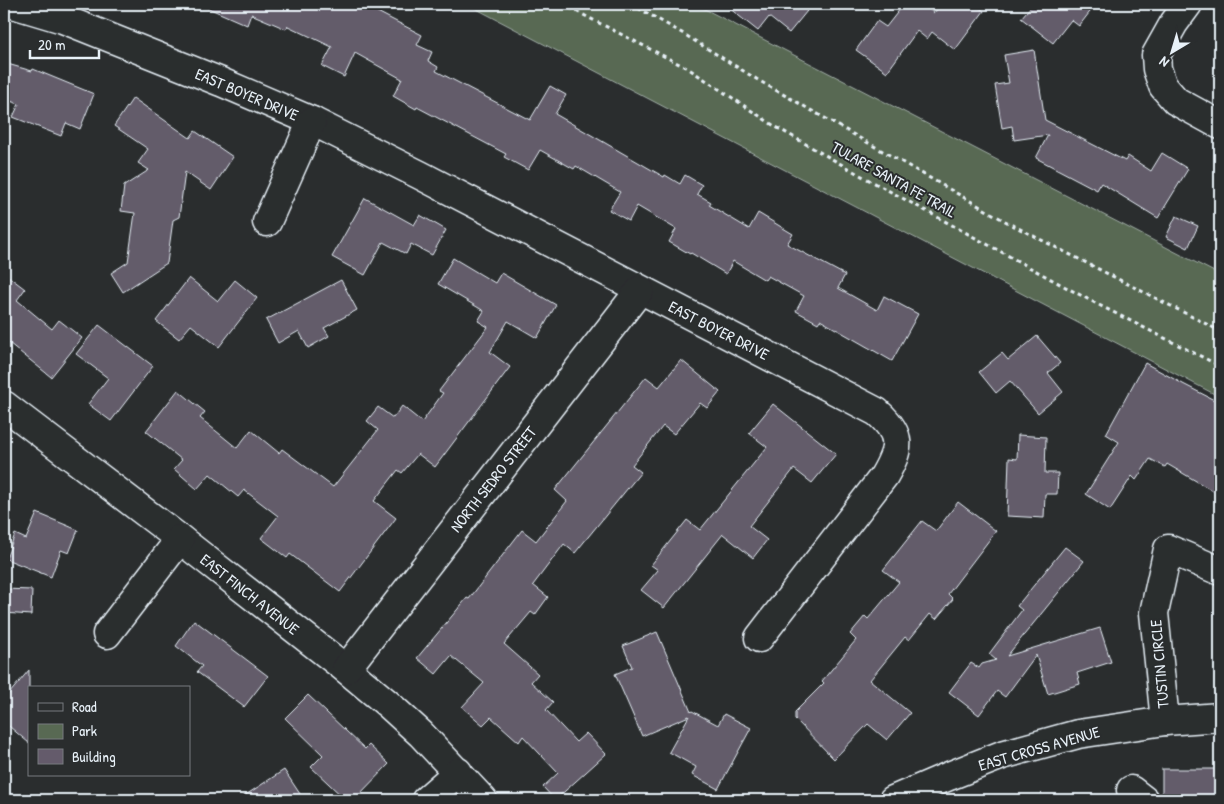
<svg xmlns="http://www.w3.org/2000/svg" width="1224" height="804" viewBox="0 0 1224 804" font-family="'Patrick Hand',sans-serif">
  <style>
    .green { fill: #586953; stroke: #a0ada6 }
    .building { fill: #645b6b; stroke: #e8f1f8 }
    .lines { fill: none; stroke-linecap: round; stroke-linejoin: round }
    .minor-casing { stroke: #e8f1f8; stroke-width: 31 }
    .path { stroke: #e8f1f8; stroke-width: 3; stroke-dasharray: 4 4; stroke-linecap: butt }
    .minor { stroke: #2a2d2e; stroke-width: 28 }
    .labels { text-anchor: middle; stroke-width: 4; stroke-linejoin: round; paint-order: stroke }
    .street-label { font-size: 16px; fill: #e8f1f8; stroke: #2a2d2e }
  </style>
  <rect width="100%" height="100%" fill="#2a2d2e"/>
  <filter id="ink" filterUnits="userSpaceOnUse"><feTurbulence type="fractalNoise" baseFrequency=".02" numOctaves="2"/><feDisplacementMap in="SourceGraphic" scale="10" xChannelSelector="R" yChannelSelector="G"/><feConvolveMatrix kernelMatrix="1 2 1 2 8 2 1 2 1" color-interpolation-filters="sRGB"/></filter>
  <g filter="url(#ink)">
    <polygon class="green" points="467,4 695,4 1220,275 1220,397"/>
    <g class="building">
      <polygon points="199,4 362,4 422,35 417,45 432,52 428,61 438,67 436,71 530,120 550,86 566,95 555,114 664,177 665,175 680,184 685,175 702,185 697,194 711,202 709,205 749,229 758,213 793,234 787,244 845,275 838,288 877,310 884,296 918,314 892,361 820,320 818,323 796,311 804,296 768,276 765,280 733,261 726,274 691,253 690,254 669,242 676,229 637,206 629,221 609,210 620,192 576,166 574,169 540,150 528,170 504,157 506,154 417,107 416,109 393,96 402,79 355,53 344,77 322,66 332,47 288,26 286,29 251,14 247,25"/>
      <polygon points="724,4 798,4 807,11 789,33 769,17 758,31"/>
      <polygon points="904,4 922,4 934,13 941,4 974,4 984,11 955,50 932,32 927,39 917,31 887,72 856,50 877,21 886,27"/>
      <polygon points="1033,4 1096,4 1079,26 1071,20 1053,43 1021,18"/>
      <polygon points="1034,50 1045,120 1125,161 1128,156 1151,171 1162,153 1188,169 1158,218 1101,183 1097,190 1036,158 1048,135 1014,140 1012,126 1002,128 995,85 1009,83 1004,55"/>
      <polygon points="4,63 32,71 33,69 94,94 80,129 66,123 61,136 13,117 19,104 4,99"/>
      <polygon points="133,98 190,138 195,131 233,157 211,190 185,172 179,217 173,220 167,263 123,292 111,273 128,262 135,213 121,211 124,186 149,170 138,163 148,149 114,126"/>
      <polygon points="365,198 414,225 420,215 446,230 432,255 411,244 406,254 383,242 365,275 332,257"/>
      <polygon points="1176,216 1198,226 1188,248 1166,237"/>
      <polygon points="453,258 495,283 501,273 556,305 537,338 508,321 490,352 510,367 435,467 418,454 402,473 398,470 374,501 396,518 340,592 290,554 287,558 261,538 278,516 244,490 238,497 210,474 197,489 174,469 182,460 146,431 178,390 205,412 200,418 237,448 251,430 279,453 282,449 333,487 378,430 367,421 378,407 393,418 402,406 422,422 443,393 439,391 488,327 478,321 484,311 438,284"/>
      <polygon points="4,273 25,289 17,300 52,329 59,320 82,338 51,377 4,339"/>
      <polygon points="189,278 218,301 235,280 257,298 219,347 191,325 179,339 156,321"/>
      <polygon points="341,280 357,310 324,328 329,336 308,348 299,331 278,343 266,320"/>
      <polygon points="99,325 153,366 111,421 88,404 108,378 76,354"/>
      <polygon points="1037,336 1060,363 1048,373 1063,392 1038,413 1010,381 996,393 979,372 1002,353 1008,360"/>
      <polygon points="681,360 720,392 707,408 700,403 674,434 663,426 632,465 641,472 575,553 564,544 533,585 548,597 535,615 531,612 504,644 538,674 531,682 553,702 546,710 576,742 586,733 606,754 555,800 543,787 558,773 523,736 519,742 491,717 483,725 462,707 484,683 451,656 436,674 417,658 467,598 469,599 522,530 536,541 567,501 555,490 646,377 659,387"/>
      <polygon points="1145,363 1183,384 1220,403 1220,495 1167,464 1165,467 1150,459 1136,480 1132,476 1110,510 1086,494 1119,442 1106,434"/>
      <polygon points="773,404 836,454 812,483 794,469 749,526 767,540 753,558 723,534 664,608 641,590 658,570 651,565 687,520 700,530 767,447 749,433"/>
      <polygon points="1018,435 1046,437 1045,473 1058,473 1057,494 1045,494 1044,518 1007,516 1009,458 1017,459"/>
      <polygon points="958,502 996,531 948,594 953,599 936,619 930,614 909,640 905,637 870,680 910,713 887,740 868,724 834,759 795,719 795,712 824,683 822,681 856,640 850,634 865,616 868,619 899,582 883,570 922,521 936,531"/>
      <polygon points="37,513 78,530 69,553 61,550 51,577 6,559 15,534 26,539"/>
      <polygon points="1065,547 1084,561 1007,656 1100,628 1111,662 1077,673 1080,684 1048,694 1036,655 1005,697 997,691 979,715 949,692 971,663 979,668 982,664 996,660 989,654 1022,610 1017,606"/>
      <polygon points="4,589 32,590 31,615 4,613"/>
      <polygon points="194,620 268,676 244,707 197,672 202,666 176,646"/>
      <polygon points="657,632 691,712 692,711 718,725 724,714 751,728 718,789 692,775 696,767 669,752 689,716 642,736 615,674 632,667 623,646"/>
      <polygon points="29,670 29,743 4,722 4,700"/>
      <polygon points="308,695 365,749 369,745 389,764 354,800 346,800 311,767 323,755 285,718"/>
      <rect x="1162" y="769" width="58" height="31"/>
      <polygon points="284,770 304,800 238,800"/>
    </g>
    <g class="lines">
      <defs>
        <g id="minor">
          <path d="M13 4 63 19 221 82 312 121 420 175 877 412C903 435 900 448 884 476L759 638"/>
          <polyline points="1188,4 1174,23 1156,55 1157,69 1163,86 1176,101 1220,125"/>
          <polyline points="267,222 312,121"/>
          <polyline points="4,405 180,539 346,669 388,704 421,734 483,800"/>
          <polyline points="107,634 180,539"/>
          <polyline points="346,669 640,290"/>
          <polyline points="1165,721 1154,613 1168,549 1220,571"/>
          <polyline points="1131,790 1144,800"/>
          <polyline points="426,800 458,772"/>
          <polyline points="893,800 949,776 1002,755 1078,734 1165,721 1220,717"/>
        </g>
      </defs>
      <use href="#minor" class="minor-casing"/>
      <g class="path">
        <polyline points="562,4 689,69 776,127 860,175 1095,303 1220,366"/>
        <polyline points="631,4 682,33 758,80 1014,226 1220,331"/>
      </g>
      <use href="#minor" class="minor"/>
    </g>
  </g>
  <g class="labels">
    <g class="street-label">
      <text transform="translate(247 94) rotate(23)" y="6">EAST BOYER DRIVE</text>
      <text transform="translate(894 179) rotate(29)" y="6">TULARE SANTA FE TRAIL</text>
      <text transform="translate(719 330) rotate(27)" y="6">EAST BOYER DRIVE</text>
      <text transform="translate(493 479) rotate(-52)" y="6">NORTH SEDRO STREET</text>
      <text transform="translate(250 594) rotate(38)" y="6">EAST FINCH AVENUE</text>
      <text transform="translate(1159 664) rotate(-95)" y="6">TUSTIN CIRCLE</text>
      <text transform="translate(1039 748) rotate(-16)" y="6">EAST CROSS AVENUE</text>
    </g>
  </g>
  <rect width="1224" height="804" fill="none" stroke="#2a2d2e" stroke-width="20"/>
  <rect x="10" y="10" width="1204" height="784" fill="none" stroke="#e8f1f8" stroke-width="2" filter="url(#ink)"/>
  <rect x="28" y="686" width="162" height="90" fill="#2a2d2e" stroke="#767b7f"/>
  <rect x="38" y="703" width="25" height="8" fill="#2a2d2e" stroke="#767b7f"/>
  <text x="72" y="712" font-size="15" fill="#e8f1f8">Road</text>
  <rect x="38" y="724" width="25" height="15" fill="#586953" stroke="#767b7f"/>
  <text x="72" y="736" font-size="15" fill="#e8f1f8">Park</text>
  <rect x="38" y="749" width="25" height="15" fill="#645b6b" stroke="#767b7f"/>
  <text x="72" y="762" font-size="15" fill="#e8f1f8">Building</text>
  <g transform="translate(1172 52) rotate(218)" stroke="#2a2d2e" stroke-width="4" paint-order="stroke">
  <path d="M0-4L9 19L0 12L-9 19Z" fill="#e8f1f8"/>
  <text y="-8" font-size="14" font-weight="bold" text-anchor="middle" fill="#e8f1f8">N</text>
  </g>
  <path d="M30 50v8h69v-8" fill="none" stroke="#e8f1f8" stroke-width="2.5"/>
  <text x="38" y="50" font-size="15" fill="#e8f1f8" stroke="#2a2d2e" stroke-width="4" paint-order="stroke">20 m</text>
</svg>
